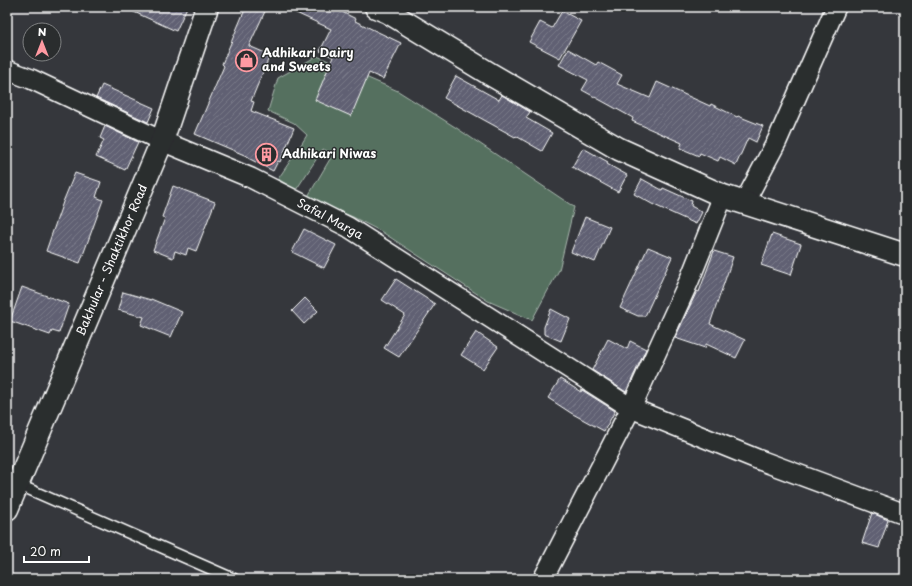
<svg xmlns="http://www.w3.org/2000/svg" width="912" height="586" font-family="'Playpen Sans',sans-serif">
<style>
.grass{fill:#54705f;stroke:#aab8af}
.building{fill:url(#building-hatch);stroke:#fff}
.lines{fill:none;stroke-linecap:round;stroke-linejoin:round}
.lane-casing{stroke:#fff;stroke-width:13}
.street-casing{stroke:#fff;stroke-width:22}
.secondary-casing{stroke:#fff;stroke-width:25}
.lane{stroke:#2a2d2e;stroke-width:10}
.street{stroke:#2a2d2e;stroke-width:19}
.secondary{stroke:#2a2d2e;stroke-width:22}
.labels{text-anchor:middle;stroke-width:3;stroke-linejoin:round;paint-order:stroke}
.poi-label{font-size:12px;font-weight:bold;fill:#fff;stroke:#2a2d2e;text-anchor:start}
.street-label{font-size:12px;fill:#fff;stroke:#2a2d2e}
</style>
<defs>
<pattern id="building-hatch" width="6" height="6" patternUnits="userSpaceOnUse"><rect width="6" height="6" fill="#606173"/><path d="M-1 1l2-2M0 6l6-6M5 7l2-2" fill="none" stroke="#787988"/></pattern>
</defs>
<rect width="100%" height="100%" fill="#35373c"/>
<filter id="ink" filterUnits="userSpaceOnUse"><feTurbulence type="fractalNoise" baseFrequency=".025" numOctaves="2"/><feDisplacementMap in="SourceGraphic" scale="8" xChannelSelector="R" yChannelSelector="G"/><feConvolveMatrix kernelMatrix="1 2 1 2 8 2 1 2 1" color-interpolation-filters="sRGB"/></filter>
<g filter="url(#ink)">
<!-- grass -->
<path class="grass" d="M 317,56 L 398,91 L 455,127 L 574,207 L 559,270 L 532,320 L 488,301 L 382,232 L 353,217 L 307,198 L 333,154 L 323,149 L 296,190 L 278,179 L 299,148 L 307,135 L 294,123 L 268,111 L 278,78 Z"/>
<!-- building -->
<path class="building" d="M 123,7 L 187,7 L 176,31 Z
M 246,7 L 267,7 L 249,46 L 270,55 L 251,101 L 254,102 L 251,111 L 294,128 L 280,162 L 278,161 L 273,171 L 248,158 L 249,157 L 195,134 L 224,66 L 222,64 Z
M 283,7 L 332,7 L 356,19 L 355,21 L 401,43 L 383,79 L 369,73 L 351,116 L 315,100 L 333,57 L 320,51 L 331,29 Z
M 562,11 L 581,21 L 560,58 L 529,42 L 540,22 L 552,28 Z
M 568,49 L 596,65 L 598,62 L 622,75 L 617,84 L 650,98 L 657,82 L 710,106 L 711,104 L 737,117 L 738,116 L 763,126 L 756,142 L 748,138 L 736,165 L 720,157 L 718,161 L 700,153 L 699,156 L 680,148 L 682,143 L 632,121 L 633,118 L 582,90 L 588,80 L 559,65 Z
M 456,76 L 499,100 L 502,95 L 530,112 L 526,118 L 552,133 L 542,151 L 516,136 L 515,137 L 444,98 Z
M 102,85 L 154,108 L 148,122 L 96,98 Z
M 105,126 L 138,142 L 125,170 L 96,157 L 104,140 L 100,138 Z
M 583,148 L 608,162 L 607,164 L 627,175 L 618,192 L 572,167 Z
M 75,173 L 101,182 L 96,197 L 103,200 L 80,263 L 46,251 L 63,202 Z
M 642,179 L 662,190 L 663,188 L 692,201 L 691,206 L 702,212 L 696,224 L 652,204 L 634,194 Z
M 173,186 L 215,202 L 196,251 L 188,248 L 186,255 L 175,251 L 173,258 L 153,250 L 165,218 L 162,217 Z
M 585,217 L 610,227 L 595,262 L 571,252 Z
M 304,229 L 336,245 L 324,268 L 292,252 Z
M 772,234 L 801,244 L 791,275 L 761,265 Z
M 648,247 L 672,257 L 645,316 L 638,316 L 620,308 Z
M 714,251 L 733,257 L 710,324 L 745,340 L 736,358 L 706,344 L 705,348 L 675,338 L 697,291 L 699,292 Z
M 396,279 L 435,304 L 399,357 L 384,348 L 405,315 L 382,300 Z
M 22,287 L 69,304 L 59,333 L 52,331 L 50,335 L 10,321 Z
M 123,292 L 151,300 L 151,299 L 182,312 L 171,337 L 141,325 L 144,317 L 118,310 Z
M 305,298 L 318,311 L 304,324 L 292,311 Z
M 551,309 L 570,319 L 561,341 L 544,334 L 544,327 Z
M 476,332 L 498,347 L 483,369 L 461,355 Z
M 608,339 L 627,349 L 630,341 L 646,349 L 626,392 L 592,370 Z
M 560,379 L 581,392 L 582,390 L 615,411 L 604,431 L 571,413 L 548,398 Z
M 872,513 L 888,520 L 879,548 L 862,543 Z"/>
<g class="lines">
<defs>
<path id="lane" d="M 17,484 L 234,579"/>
<path id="street" d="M 7,70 L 31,79 L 162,141 L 251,178 L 348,227 L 631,408 L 757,459 L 905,514
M 744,203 L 777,141 L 836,7
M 543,579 L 631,408 L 689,281 L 723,196"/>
<path id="secondary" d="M 376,7 L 388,12 L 490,74 L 619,149 L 723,196 L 905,255
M 7,509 L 162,141 L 207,7"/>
</defs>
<!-- lane casing -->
<use href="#lane" class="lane-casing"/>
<!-- street casing -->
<use href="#street" class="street-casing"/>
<!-- secondary casing -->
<use href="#secondary" class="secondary-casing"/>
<!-- lane -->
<use href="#lane" class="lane"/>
<!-- street -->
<use href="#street" class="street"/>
<!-- secondary -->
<use href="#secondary" class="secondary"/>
</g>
</g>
<!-- icons -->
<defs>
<symbol id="shop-ring" viewBox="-11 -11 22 22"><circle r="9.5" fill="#2a2d2e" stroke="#ff9aa2" stroke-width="1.5"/><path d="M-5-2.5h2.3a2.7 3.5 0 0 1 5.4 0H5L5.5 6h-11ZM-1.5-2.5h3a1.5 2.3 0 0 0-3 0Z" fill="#ff9aa2"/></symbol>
<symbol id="building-ring" viewBox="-11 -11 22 22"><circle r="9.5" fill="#2a2d2e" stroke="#ff9aa2" stroke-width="1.5"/><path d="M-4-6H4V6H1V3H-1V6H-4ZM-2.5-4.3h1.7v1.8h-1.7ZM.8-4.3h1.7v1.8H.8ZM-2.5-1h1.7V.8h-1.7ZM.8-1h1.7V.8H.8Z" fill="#ff9aa2"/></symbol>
</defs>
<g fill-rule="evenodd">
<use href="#shop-ring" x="234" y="48" width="25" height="25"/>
<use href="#building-ring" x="254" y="142" width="25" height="25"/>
</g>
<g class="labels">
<!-- poi labels -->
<g class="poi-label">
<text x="262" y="57">Adhikari Dairy<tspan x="262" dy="14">and Sweets</tspan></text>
<text x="282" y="158">Adhikari Niwas</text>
</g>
<!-- street labels -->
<g class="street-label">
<text transform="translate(330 219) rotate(28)" y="4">Safal Marga</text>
<text transform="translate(112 260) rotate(-67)" y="4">Bakhular - Shaktikhor Road</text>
</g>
</g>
<!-- margin -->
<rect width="912" height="586" fill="none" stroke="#2a2d2e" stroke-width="24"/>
<rect x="12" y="12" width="888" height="562" fill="none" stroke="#fff" stroke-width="1.5" filter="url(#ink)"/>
<!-- north arrow -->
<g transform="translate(42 42)"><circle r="19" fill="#2a2d2e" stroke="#7f8182"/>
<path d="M0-3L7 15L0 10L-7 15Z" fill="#ff9aa2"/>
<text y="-6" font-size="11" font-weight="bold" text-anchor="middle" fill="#ffffff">N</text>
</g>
<!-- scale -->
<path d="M24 556v6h65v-6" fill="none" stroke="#ffffff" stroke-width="2"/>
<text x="30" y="556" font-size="12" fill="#ffffff" stroke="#2a2d2e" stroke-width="3" paint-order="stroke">20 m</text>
</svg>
